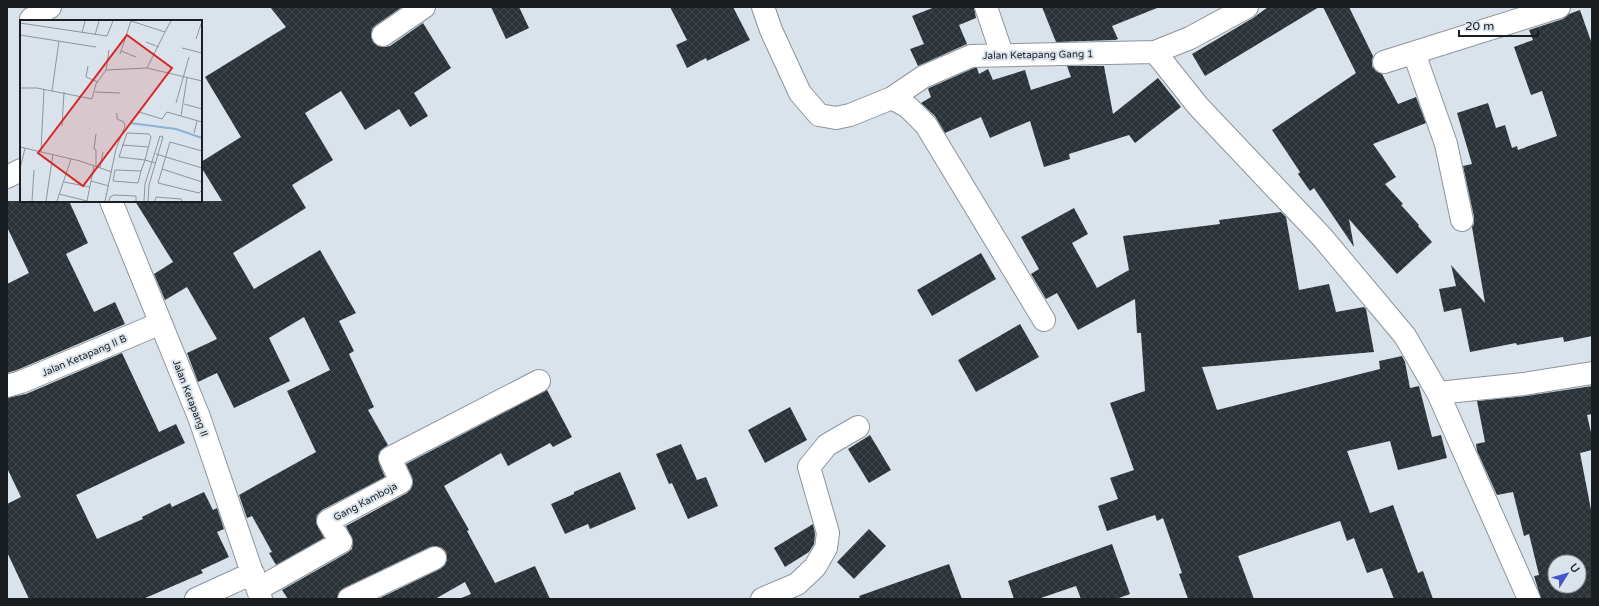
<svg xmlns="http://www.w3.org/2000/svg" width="1599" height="606" font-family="'Varela Round',sans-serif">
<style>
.building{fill:url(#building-cross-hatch);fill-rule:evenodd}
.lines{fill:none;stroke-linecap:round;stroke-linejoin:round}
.minor-casing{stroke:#8c949b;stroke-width:24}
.minor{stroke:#fff;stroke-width:22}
.labels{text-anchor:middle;stroke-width:4;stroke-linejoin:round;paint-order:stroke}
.street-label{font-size:10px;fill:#1b1e21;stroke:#dae3eb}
.inset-river{fill:none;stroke:#88b4d6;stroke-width:2}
.inset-road{fill:none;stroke:#8e949a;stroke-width:1}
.view{fill:#d62828;fill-opacity:0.15;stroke:#d62828;stroke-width:2}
.inset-edge{fill:none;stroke:#1b1e21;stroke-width:2}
</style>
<defs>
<pattern id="building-cross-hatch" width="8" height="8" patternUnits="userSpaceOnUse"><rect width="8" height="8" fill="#2c3338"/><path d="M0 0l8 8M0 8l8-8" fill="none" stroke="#41484c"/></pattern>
</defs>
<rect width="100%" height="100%" fill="#dae3eb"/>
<!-- building -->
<path class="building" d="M 270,7 L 402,7 L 376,25 L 372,29 L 371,36 L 373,42 L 378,46 L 384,47 L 390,46 L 423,23 L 451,68 L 414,93 L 428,116 L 410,127 L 399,109 L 365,130 L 341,91 L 305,113 L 333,160 L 292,185 L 306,208 L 233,253 L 254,289 L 320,250 L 356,313 L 339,321 L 354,351 L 349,354 L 374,407 L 368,410 L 388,445 L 380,451 L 378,457 L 379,463 L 385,477 L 322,510 L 317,515 L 316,522 L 324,538 L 276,565 L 269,553 L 272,552 L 252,516 L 247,518 L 239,495 L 316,452 L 287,391 L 330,370 L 304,317 L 269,338 L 290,381 L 234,408 L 217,373 L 198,382 L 187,353 L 217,339 L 187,287 L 165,300 L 154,274 L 173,262 L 135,201 L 222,201 L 201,167 L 201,162 L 241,137 L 205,77 L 286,27 Z
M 491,7 L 519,7 L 529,28 L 506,39 Z
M 670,7 L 733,7 L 750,40 L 707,61 L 706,58 L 687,68 L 676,45 L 687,40 Z
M 935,7 L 974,7 L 976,18 L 959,25 L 967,44 L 918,66 L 910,49 L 924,44 L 912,16 Z
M 1042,7 L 1156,7 L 1157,8 L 1112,26 L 1118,39 L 1115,40 L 1056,42 Z
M 1268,7 L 1319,7 L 1205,76 L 1192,54 L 1253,18 Z
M 1323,7 L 1349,7 L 1373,56 L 1372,60 L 1372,66 L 1376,71 L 1382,74 L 1398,104 L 1416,97 L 1426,123 L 1373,144 L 1396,177 L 1385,184 L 1403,204 L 1401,205 L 1419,225 L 1418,226 L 1432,242 L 1397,274 L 1349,219 L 1354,247 L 1314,188 L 1310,191 L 1298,174 L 1300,172 L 1272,130 L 1356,73 Z
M 1580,10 L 1592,44 L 1592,336 L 1564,342 L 1563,337 L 1517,345 L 1516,343 L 1470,352 L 1461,308 L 1444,312 L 1439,289 L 1456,286 L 1451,265 L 1485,303 L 1472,227 L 1474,224 L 1474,217 L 1463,166 L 1472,164 L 1457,113 L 1488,103 L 1496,128 L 1505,125 L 1512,148 L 1517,146 L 1518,150 L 1557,136 L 1542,91 L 1531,95 L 1514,47 L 1533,40 L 1529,30 L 1563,19 L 1569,14 Z
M 1067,66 L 1104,66 L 1113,114 L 1158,78 L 1181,107 L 1135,143 L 1129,135 L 1069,154 L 1070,159 L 1044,167 L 1030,121 L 990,138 L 981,117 L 945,133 L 935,116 L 921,103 L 931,97 L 928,89 L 929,88 L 974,68 L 977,68 L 979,74 L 988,69 L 993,80 L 1025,70 L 1031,90 L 1071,77 Z
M 7,201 L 69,201 L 88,243 L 66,254 L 94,312 L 115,302 L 125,324 L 17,370 L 7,373 L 7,284 L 29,273 L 7,227 Z
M 1074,208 L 1088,234 L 1072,243 L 1097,288 L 1129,270 L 1123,236 L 1220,224 L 1219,220 L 1281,212 L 1286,217 L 1299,290 L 1329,284 L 1336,312 L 1364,307 L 1366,309 L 1374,352 L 1202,367 L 1217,410 L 1380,369 L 1379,361 L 1402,356 L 1405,362 L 1410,388 L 1419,386 L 1432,437 L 1441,435 L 1447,458 L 1398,470 L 1390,441 L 1347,451 L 1370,513 L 1393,505 L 1418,573 L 1423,571 L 1433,599 L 1394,599 L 1382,568 L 1367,573 L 1354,538 L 1347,541 L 1340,521 L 1238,556 L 1254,599 L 1188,599 L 1179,574 L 1182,573 L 1163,518 L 1157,521 L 1155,515 L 1107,531 L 1098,506 L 1118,499 L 1110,478 L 1134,470 L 1110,403 L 1145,391 L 1141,333 L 1137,333 L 1135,299 L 1078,330 L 1057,293 L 1046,299 L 1031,274 L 1039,269 L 1021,237 Z
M 981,253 L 996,279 L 932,316 L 917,290 Z
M 1020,324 L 1039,357 L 976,392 L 958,360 Z
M 122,353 L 159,432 L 176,424 L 185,443 L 76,495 L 97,539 L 143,519 L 142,517 L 170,503 L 172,507 L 204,492 L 213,510 L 217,508 L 224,529 L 217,532 L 229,557 L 201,570 L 203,573 L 143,599 L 29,599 L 7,552 L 7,504 L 21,497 L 7,468 L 7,398 L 26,394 Z
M 1592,386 L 1592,414 L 1587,415 L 1592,437 L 1592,450 L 1580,453 L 1592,515 L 1592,599 L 1541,599 L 1534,576 L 1539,575 L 1529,534 L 1524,536 L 1513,492 L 1497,495 L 1477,451 L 1476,444 L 1485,442 L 1477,401 L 1526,396 ZM 1555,562 L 1579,562 L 1579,586 L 1555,586 Z
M 547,390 L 572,437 L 553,447 L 550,443 L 508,466 L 501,453 L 444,486 L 469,530 L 467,531 L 495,583 L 535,566 L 550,599 L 459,599 L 471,594 L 465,582 L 435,599 L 378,599 L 440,569 L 445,565 L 447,559 L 446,552 L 442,548 L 436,546 L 430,547 L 344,588 L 339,592 L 337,599 L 288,599 L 282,590 L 347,553 L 352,549 L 353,541 L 346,526 L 407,493 L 411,489 L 413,483 L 412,477 L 406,464 Z
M 790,407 L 807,440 L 765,463 L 748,430 Z
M 870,435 L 891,470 L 869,483 L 848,449 Z
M 681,444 L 697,480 L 706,477 L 718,506 L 688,519 L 672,483 L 669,484 L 656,454 Z
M 620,472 L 636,509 L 590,529 L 588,524 L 565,534 L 551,504 L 574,494 L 574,492 Z
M 813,524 L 815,534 L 814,544 L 809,552 L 785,567 L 774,548 Z
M 869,529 L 886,546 L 854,579 L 837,562 Z
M 1112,544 L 1130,594 L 1116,599 L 1081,599 L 1076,586 L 1038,599 L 1014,599 L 1008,581 Z
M 949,564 L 962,599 L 860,599 L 859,596 Z"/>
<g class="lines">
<defs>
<path id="minor" d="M 763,7 L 771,30 L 800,93 L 819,115 L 836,118 L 850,115 L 892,98 L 923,77 L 971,56 L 1155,52 L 1190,38 L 1247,7
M 986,7 L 1002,54
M 31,19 L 50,7
M 383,35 L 424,7
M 1155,52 L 1198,106 L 1322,237 L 1405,336 L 1438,393 L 1529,599
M 1414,53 L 1446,144 L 1462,220
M 1384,62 L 1559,7
M 892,98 L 908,107 L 926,125 L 1044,320
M 7,177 L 21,170
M 111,201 L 199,417 L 261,599
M 7,386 L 21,382 L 161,323
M 1438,393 L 1524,384 L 1592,373
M 258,589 L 341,542 L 328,521 L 401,482 L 390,458 L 539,381
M 196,599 L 253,573
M 349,599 L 435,558
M 762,599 L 797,584 L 815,567 L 826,548 L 828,533 L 809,467 L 827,445 L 858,427"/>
</defs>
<!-- minor casing -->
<use href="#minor" class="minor-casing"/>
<!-- minor -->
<use href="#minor" class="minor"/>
</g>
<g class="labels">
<!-- street labels -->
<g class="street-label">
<text transform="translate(1038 54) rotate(-1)" y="4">Jalan Ketapang Gang 1</text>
<text transform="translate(84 355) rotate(-23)" y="4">Jalan Ketapang II B</text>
<text transform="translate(191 398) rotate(69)" y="4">Jalan Ketapang II</text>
<text transform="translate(365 501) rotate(-28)" y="4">Gang Kamboja</text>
</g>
</g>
<!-- overview -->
<g transform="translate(20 20)">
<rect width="182" height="182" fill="#dae3eb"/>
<path class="inset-river" d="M 110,103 L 156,109 L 182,118"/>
<path class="inset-road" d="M 111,1 L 145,12 L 151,1M 0,3 L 87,16 L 93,1M 62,13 L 65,1M 0,15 L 76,27M 75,15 L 79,1M 176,19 L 182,1M 126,22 L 139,27M 162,28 L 182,33M 101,31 L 116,37M 100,34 L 111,1M 68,46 L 66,57 L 78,62M 127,48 L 145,12M 86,50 L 127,48 L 182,61M 0,68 L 17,68 L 72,79 L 76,64 L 86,50 L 89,30M 32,71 L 39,21M 75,72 L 100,73M 156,83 L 169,37M 164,84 L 182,89M 119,92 L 142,99 L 147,92 L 182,102M 161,96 L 167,58M 42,106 L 44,72M 174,113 L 177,101M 102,125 L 128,127M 0,127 L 60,141 L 92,152M 21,131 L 24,69M 182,131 L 150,122 L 138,163 L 179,173 L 182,170M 136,134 L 182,148M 1,145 L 5,128M 76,146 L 76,130 L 74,129 L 76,114M 80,148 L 83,132M 142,149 L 182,162M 121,151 L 95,150 L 93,161 L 118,163 L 121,151 L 125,140 L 131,117 L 129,114 L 107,113 L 99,137 L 125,140 L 135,143M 71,161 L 89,166M 44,162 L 70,167M 39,174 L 67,181M 12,181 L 14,150M 26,181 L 33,134M 37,181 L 51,139M 67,181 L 74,146M 85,181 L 96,129 L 105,106 L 104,102 L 97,99 L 97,93M 89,181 L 90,177 L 94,175 L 116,176 L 116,181M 124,181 L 125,164 L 140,116M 128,181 L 129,165 L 143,117 L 140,116M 135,181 L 136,177 L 161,179 L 162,181"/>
<path class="view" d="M 107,15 L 152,48 L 63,166 L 18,133 Z"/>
<rect width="182" height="182" class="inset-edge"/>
</g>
<!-- border -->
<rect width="1599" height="606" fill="none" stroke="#1b1e21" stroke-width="16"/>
<!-- north arrow -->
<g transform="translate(1567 574) rotate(53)"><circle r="19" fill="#dae3eb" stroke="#8e949a"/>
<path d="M0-3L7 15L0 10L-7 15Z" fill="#4256ca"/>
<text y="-6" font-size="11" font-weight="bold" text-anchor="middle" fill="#1b1e21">U</text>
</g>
<!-- scale -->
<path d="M1459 30v6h79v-6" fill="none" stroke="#1b1e21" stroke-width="2"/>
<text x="1465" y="30" font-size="12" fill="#1b1e21" stroke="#dae3eb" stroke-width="3" paint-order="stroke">20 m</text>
</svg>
